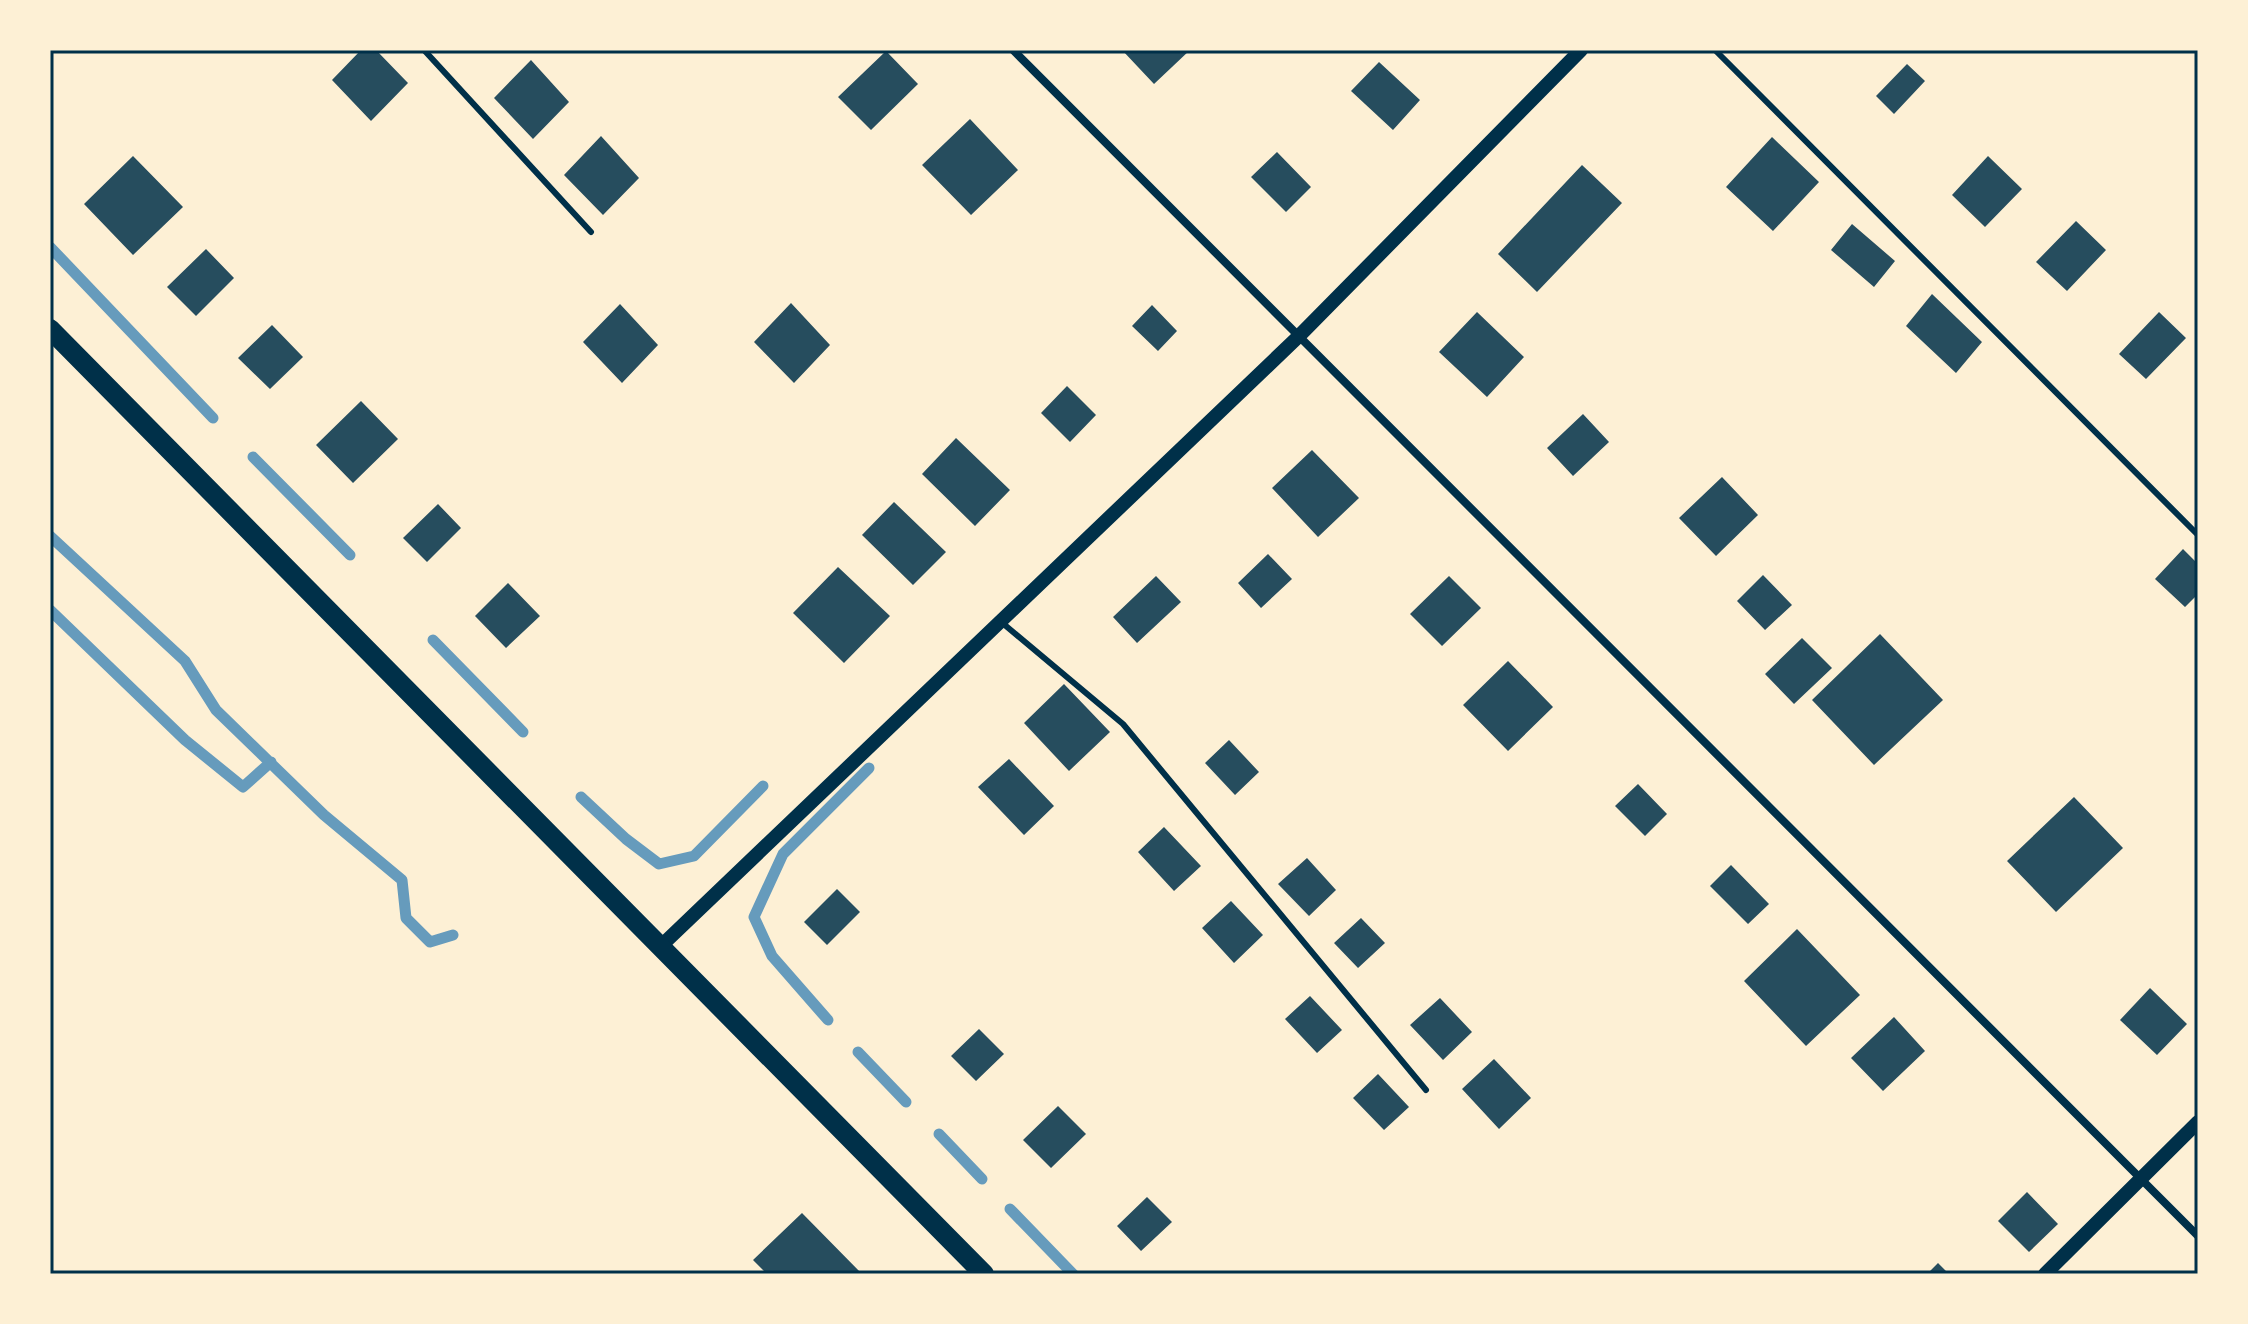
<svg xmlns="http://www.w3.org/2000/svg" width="2248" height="1324" font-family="'Libre Baskerville',serif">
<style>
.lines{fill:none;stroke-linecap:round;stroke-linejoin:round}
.stream{stroke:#669bbc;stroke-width:11}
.building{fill:#264d5e}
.service{stroke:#003049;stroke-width:6}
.minor{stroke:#003049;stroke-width:8}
.tertiary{stroke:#003049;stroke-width:14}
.primary{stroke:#003049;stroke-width:20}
.neatline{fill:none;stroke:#003049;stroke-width:3}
</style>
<rect width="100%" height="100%" fill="#fdf0d5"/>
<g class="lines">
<!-- stream -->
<path class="stream" d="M 50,247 L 213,418
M 253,457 L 350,555
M 50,536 L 185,661 L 216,710 L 324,815 L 402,880 L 406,918 L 430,942 L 453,935
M 50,610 L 185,740 L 243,787 L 271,762
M 433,640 L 523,732
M 581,797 L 626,839 L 659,864 L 694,856 L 763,786
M 828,1020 L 772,956 L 754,917 L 783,854 L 869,768
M 858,1052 L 906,1102
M 939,1134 L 982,1179
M 1010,1209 L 1073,1274"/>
</g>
<!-- building -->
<path class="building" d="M 361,50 L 376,50 L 408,83 L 371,121 L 332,80 Z
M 1122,50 L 1190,50 L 1154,84 Z
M 886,51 L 918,84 L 871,130 L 838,97 Z
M 531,60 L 569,102 L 533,139 L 494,98 Z
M 1379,62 L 1420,100 L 1393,130 L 1351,91 Z
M 1907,64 L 1925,81 L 1894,114 L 1876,96 Z
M 970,119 L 1018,170 L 971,215 L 922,165 Z
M 601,136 L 639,178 L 603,215 L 564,175 Z
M 1772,137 L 1819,182 L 1773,231 L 1726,187 Z
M 1277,152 L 1311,187 L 1286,212 L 1251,177 Z
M 133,156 L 183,207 L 133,255 L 84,204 Z
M 1988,156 L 2022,189 L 1985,227 L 1952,195 Z
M 1582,165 L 1622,203 L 1537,292 L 1498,254 Z
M 2076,221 L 2106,250 L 2067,291 L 2036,262 Z
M 1852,224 L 1895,261 L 1874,287 L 1831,250 Z
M 206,249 L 234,278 L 196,316 L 167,287 Z
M 1932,294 L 1982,342 L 1956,373 L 1906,326 Z
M 791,303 L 830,345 L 794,383 L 754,342 Z
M 620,304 L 658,345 L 622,383 L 583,342 Z
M 1152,305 L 1177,331 L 1158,351 L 1132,326 Z
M 1477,312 L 1524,357 L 1487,397 L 1439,352 Z
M 2159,312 L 2186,338 L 2146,379 L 2119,354 Z
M 272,325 L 303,357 L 270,389 L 238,358 Z
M 1067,386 L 1096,415 L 1070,442 L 1041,413 Z
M 361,401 L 398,439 L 353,483 L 316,445 Z
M 1583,414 L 1609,442 L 1573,476 L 1547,448 Z
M 956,438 L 1010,490 L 975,526 L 922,474 Z
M 1312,450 L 1359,498 L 1318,537 L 1272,488 Z
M 1722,477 L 1758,515 L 1716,556 L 1679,518 Z
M 894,502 L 946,552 L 913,585 L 862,535 Z
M 438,504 L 461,528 L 427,562 L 403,538 Z
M 2183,549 L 2198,564 L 2198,594 L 2185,607 L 2155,579 Z
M 1268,554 L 1292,579 L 1261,608 L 1238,583 Z
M 838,567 L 890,616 L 844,663 L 793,613 Z
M 1763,575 L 1792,605 L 1765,630 L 1737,601 Z
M 1156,576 L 1181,602 L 1137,643 L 1113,617 Z
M 1449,576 L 1481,608 L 1442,646 L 1410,614 Z
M 508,583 L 540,616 L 506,648 L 475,616 Z
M 1880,634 L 1943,700 L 1874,765 L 1812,700 Z
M 1802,638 L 1832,668 L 1794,704 L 1765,674 Z
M 1508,661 L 1553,707 L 1508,751 L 1463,705 Z
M 1064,684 L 1110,732 L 1069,771 L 1024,723 Z
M 1229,740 L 1259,772 L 1235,795 L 1205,763 Z
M 1009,759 L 1054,806 L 1024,835 L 978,787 Z
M 1638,784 L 1667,814 L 1645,836 L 1615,806 Z
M 2074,797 L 2123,848 L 2056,912 L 2007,861 Z
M 1164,827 L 1201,866 L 1174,891 L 1138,852 Z
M 1307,858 L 1336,890 L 1309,916 L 1278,884 Z
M 1731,865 L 1769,904 L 1748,924 L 1710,886 Z
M 837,889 L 860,912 L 827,945 L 804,922 Z
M 1231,901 L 1263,935 L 1234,963 L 1202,928 Z
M 1361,918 L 1385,943 L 1358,968 L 1334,943 Z
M 1797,929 L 1860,995 L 1806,1046 L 1744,981 Z
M 2150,988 L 2187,1024 L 2157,1055 L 2120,1020 Z
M 1310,996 L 1342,1030 L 1317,1053 L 1285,1019 Z
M 1440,998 L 1472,1032 L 1443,1060 L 1410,1025 Z
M 1894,1017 L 1925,1051 L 1883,1091 L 1851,1058 Z
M 979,1029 L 1004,1054 L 976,1081 L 951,1056 Z
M 1494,1059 L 1531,1098 L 1499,1129 L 1462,1089 Z
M 1378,1074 L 1409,1107 L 1384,1130 L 1353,1098 Z
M 1058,1106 L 1086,1134 L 1051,1168 L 1023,1140 Z
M 2027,1192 L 2058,1224 L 2029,1252 L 1998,1221 Z
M 1147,1197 L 1172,1222 L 1141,1251 L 1117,1226 Z
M 802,1213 L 862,1274 L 767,1274 L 753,1260 Z
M 1938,1263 L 1949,1274 L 1927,1274 Z"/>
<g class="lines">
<!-- service -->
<path class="service" d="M 424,50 L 591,232
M 1715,50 L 2198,535
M 1000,621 L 1123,724 L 1426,1090"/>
<!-- minor -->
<path class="minor" d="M 1013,50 L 2198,1236"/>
<!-- tertiary -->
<path class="tertiary" d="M 661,946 L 1299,336 L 1581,50
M 2045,1274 L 2198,1122"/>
<!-- primary -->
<path class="primary" d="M 50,329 L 984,1274"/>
</g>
<!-- border -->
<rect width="2248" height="1324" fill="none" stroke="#fdf0d5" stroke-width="104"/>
<rect x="52" y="52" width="2144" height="1220" class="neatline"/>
</svg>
